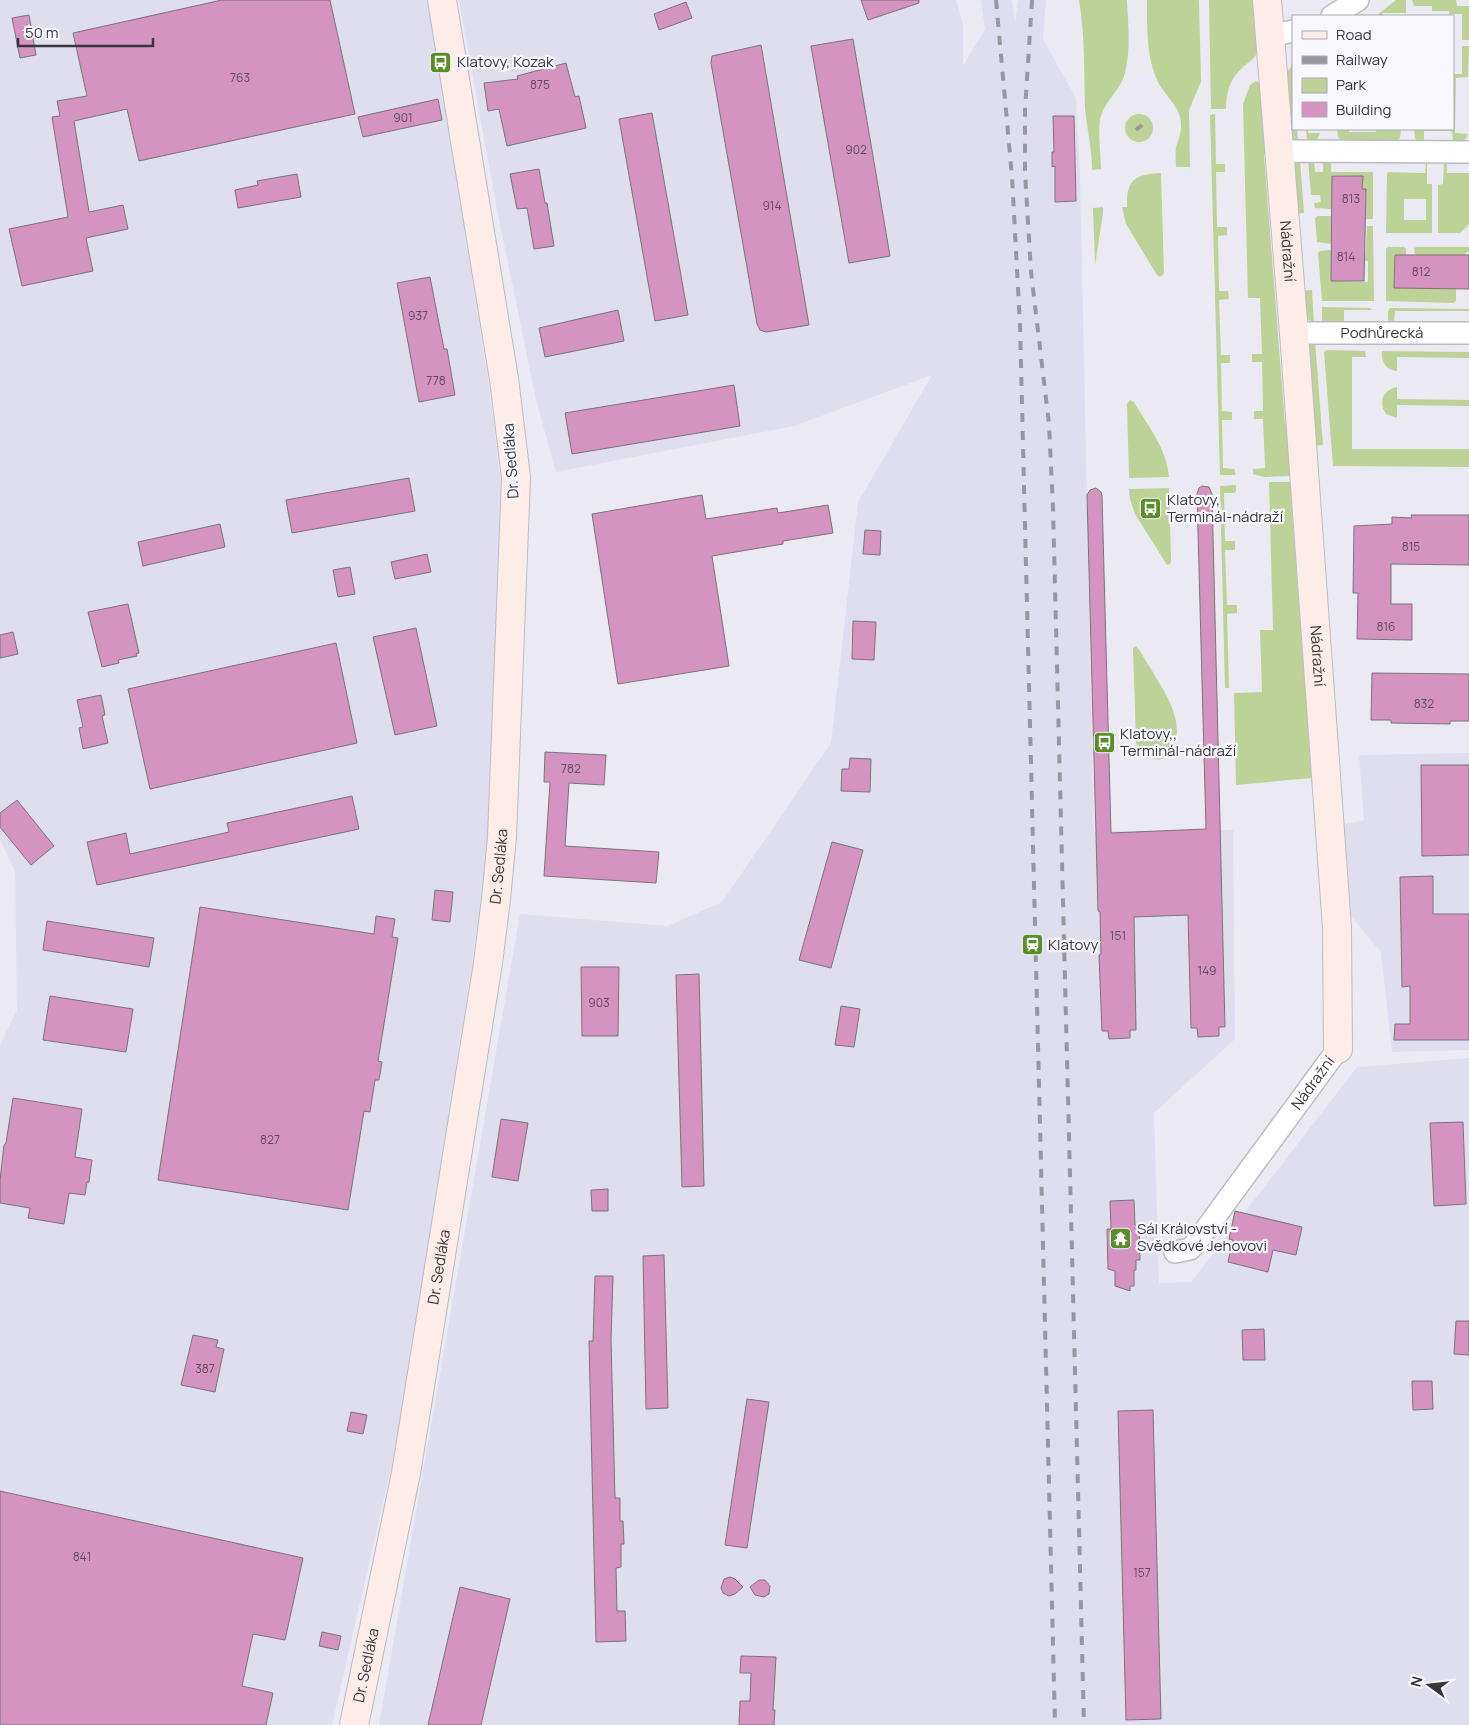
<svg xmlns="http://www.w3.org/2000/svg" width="1469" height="1725" font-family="Manrope,sans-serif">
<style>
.built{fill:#dfdeee}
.green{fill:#bdd296;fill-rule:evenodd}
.building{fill:#d493c1;stroke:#7b7378}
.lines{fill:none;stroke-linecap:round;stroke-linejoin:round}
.street-casing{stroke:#bcbbc5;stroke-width:24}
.secondary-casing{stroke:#bcbbc5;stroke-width:30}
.street{stroke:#fff;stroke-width:21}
.secondary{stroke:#feece8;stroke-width:28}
.rail{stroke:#97979d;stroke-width:4;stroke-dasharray:9 9;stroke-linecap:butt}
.labels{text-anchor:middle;stroke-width:4.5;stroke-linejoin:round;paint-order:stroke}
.number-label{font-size:12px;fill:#5e4e5c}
.poi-label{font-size:15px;fill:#37373a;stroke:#f8f7ff;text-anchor:start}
.street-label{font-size:15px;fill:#37373a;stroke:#f8f7ff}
</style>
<rect width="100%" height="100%" fill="#ebeaf3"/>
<!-- built -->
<path class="built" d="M 0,0 L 429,0 L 489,386 L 501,482 L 489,837 L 475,945 L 399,1433 L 332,1725 L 0,1725 L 0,1045 L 17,1010 L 15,871 L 0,840 Z
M 459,0 L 956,0 L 963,24 L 963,66 L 985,29 L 981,0 L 1012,0 L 1015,23 L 1018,0 L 1046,0 L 1043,39 L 1076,98 L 1080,174 L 1094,831 L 1233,830 L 1235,1039 L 1154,1113 L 1159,1283 L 1191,1282 L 1357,1067 L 1469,1058 L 1469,1725 L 379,1725 L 520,914 L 668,926 L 722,902 L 831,743 L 858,502 L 932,375 L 794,426 L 556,472 L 536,400 L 496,205 Z
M 1469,753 L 1469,1050 L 1392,1052 L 1381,952 L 1350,915 L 1341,825 L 1364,820 L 1359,755 Z"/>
<!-- green -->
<path class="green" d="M 1079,0 L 1127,0 C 1128,24 1131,49 1125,73 C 1121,90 1106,99 1101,116 C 1097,128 1101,155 1101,169 L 1092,170 C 1092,149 1087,129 1085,108 C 1084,72 1085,36 1079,0 Z
M 1147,0 L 1199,0 L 1201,82 L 1189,110 L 1190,167 L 1176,167 C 1176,161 1175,154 1176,148 C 1179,137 1183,129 1180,117 C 1177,105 1166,96 1159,84 C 1146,59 1147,28 1147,0 Z
M 1209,0 L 1255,0 C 1256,13 1261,36 1259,48 C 1257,58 1248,62 1241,69 C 1230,79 1226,93 1226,109 L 1211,109 Z
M 1396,0 L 1406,0 L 1406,13 L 1383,13 L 1382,16 L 1376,16 Z
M 1412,0 L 1456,0 L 1457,6 L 1469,6 L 1469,40 L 1462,40 L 1462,14 L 1449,14 L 1449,11 L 1432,11 L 1432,6 L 1414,6 Z
M 1462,46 L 1469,46 L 1468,77 L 1456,78 L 1455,133 L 1468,134 L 1467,137 L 1462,142 L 1453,143 L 1452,131 L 1424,131 L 1424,143 L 1420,143 L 1415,138 L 1414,129 L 1453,129 L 1453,74 L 1462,74 Z
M 1293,63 L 1293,129 L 1297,129 L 1298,142 L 1292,139 L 1286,75 Z
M 1256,81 L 1262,84 L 1269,152 L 1264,155 L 1285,424 L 1291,426 L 1293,450 L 1288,451 L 1290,476 L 1264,477 L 1253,474 L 1253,469 L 1265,468 L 1263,419 L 1254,419 L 1254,411 L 1263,411 L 1262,362 L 1252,362 L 1252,354 L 1262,354 L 1260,298 L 1248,298 L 1243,104 L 1250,85 Z
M1125 128a14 14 0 1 1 28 0a14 14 0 1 1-28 0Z
M 1215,114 L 1216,164 L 1225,164 L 1225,172 L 1216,172 L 1217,227 L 1227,227 L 1227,235 L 1218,236 L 1219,291 L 1228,291 L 1229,299 L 1219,300 L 1221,355 L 1230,355 L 1230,363 L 1221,363 L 1222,411 L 1232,412 L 1232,420 L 1222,420 L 1223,468 L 1234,469 L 1236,475 L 1220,475 L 1210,115 Z
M 1306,129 L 1308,129 L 1308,133 L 1320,133 C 1318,141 1314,142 1307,142 Z
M 1337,129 L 1349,129 L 1349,132 L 1376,132 L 1376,129 L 1401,129 L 1400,138 L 1395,142 L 1343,142 L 1338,137 Z
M 1308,160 L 1314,160 L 1315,172 L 1323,172 L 1323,160 L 1331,160 L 1331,172 L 1373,172 L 1373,219 L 1366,219 L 1366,189 L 1363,189 L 1362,176 L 1332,175 L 1332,200 L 1335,208 L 1331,209 L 1315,208 L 1314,203 L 1321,202 L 1320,195 L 1311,195 Z
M 1426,160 L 1427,160 L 1427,184 L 1432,184 L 1432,233 L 1386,233 L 1387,174 L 1388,172 L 1425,173 ZM 1404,199 L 1426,199 L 1426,220 L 1404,220 Z
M 1444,160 L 1447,161 L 1447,173 L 1469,173 L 1469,224 L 1460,233 L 1438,233 L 1438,185 L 1443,184 Z
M 1300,161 L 1304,213 L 1293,214 L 1294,165 Z
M 1161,173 L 1164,274 L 1160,277 L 1157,275 L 1126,224 L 1122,207 L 1127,207 C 1126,179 1136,174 1161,173 Z
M 1103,207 L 1103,213 L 1095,265 L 1093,208 Z
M 1318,216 L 1331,216 L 1331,244 L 1317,242 L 1315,218 Z
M 1367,226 L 1373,226 L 1374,301 L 1322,301 L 1318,253 L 1320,251 L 1330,250 L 1334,252 L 1331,260 L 1331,281 L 1368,282 L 1368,261 L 1365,261 Z
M 1388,247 L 1404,247 L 1406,249 L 1406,255 L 1395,255 L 1394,288 L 1456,285 L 1456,301 L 1454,303 L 1386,301 L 1386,249 Z
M 1417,247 L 1469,247 L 1469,252 L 1466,252 L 1466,255 L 1415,255 L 1414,248 Z
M 1312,290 L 1314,323 L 1305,318 L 1299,291 Z
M 1322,307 L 1370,308 L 1372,310 L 1344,310 L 1344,324 L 1322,323 Z
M 1390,308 L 1469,309 L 1469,311 L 1395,311 L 1394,324 L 1388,324 L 1388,311 Z
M 1315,340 L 1323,445 L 1314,446 L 1307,344 Z
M 1327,350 L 1365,351 L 1366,357 L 1352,357 L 1352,449 L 1469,449 L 1469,467 L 1333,466 L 1324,352 Z
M 1382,351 L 1469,352 L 1469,358 L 1397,357 L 1397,371 C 1386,370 1381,362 1382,351 Z
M 1397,387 L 1397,399 L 1469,400 L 1469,406 L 1397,405 L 1397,418 L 1386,414 L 1383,409 C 1380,397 1385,390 1397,387 Z
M 1130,400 L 1134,402 C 1148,426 1167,449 1169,477 L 1129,478 L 1127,404 Z
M 1269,482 L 1295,482 L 1291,498 L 1312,778 L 1236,785 L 1234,693 L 1262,692 L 1260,630 L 1273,630 Z
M 1236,485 L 1236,491 L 1234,493 L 1224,493 L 1225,541 L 1235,541 L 1235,550 L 1225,550 L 1227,605 L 1237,605 L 1237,613 L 1227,614 L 1229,688 L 1225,688 L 1220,486 Z
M 1169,488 L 1171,561 L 1170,564 L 1167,565 L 1135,514 L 1130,499 L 1129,489 Z
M 1136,646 C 1142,653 1146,662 1151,669 C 1164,692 1183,716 1175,745 C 1169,767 1142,762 1136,742 L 1133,648 Z"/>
<!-- building -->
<path class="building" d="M 222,0 L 330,0 L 355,114 L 139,161 L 127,109 L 74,121 L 89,212 L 123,205 L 128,229 L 86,238 L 93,271 L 22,286 L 9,229 L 68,217 L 52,117 L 60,116 L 57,101 L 87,96 L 73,33 Z
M 861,0 L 919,0 L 919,3 L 868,20 Z
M 686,2 L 692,18 L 659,30 L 654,14 Z
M 29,15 L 36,55 L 20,58 L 12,18 Z
M 853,39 L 890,256 L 849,263 L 811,46 Z
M 761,45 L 809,325 L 766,332 L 760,330 L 757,324 L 711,63 L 712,56 Z
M 566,63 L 575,97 L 579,96 L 586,128 L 507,146 L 499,109 L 488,111 L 484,83 L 518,79 L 517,76 Z
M 438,99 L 442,120 L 363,137 L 358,117 Z
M 652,113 L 688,315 L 655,321 L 619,119 Z
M 1053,116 L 1074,116 L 1076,201 L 1055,202 L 1055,166 L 1052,167 L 1052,152 L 1054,152 Z
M 539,169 L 545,203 L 547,203 L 554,246 L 534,249 L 527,208 L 517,209 L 510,174 Z
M 297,174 L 301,197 L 238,208 L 235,190 L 258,185 L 257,181 Z
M 1332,176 L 1363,176 L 1362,189 L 1366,189 L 1364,281 L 1331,281 Z
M 1395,255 L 1469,255 L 1469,289 L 1394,288 Z
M 430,277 L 444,349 L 447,349 L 455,395 L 419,402 L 397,283 Z
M 618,310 L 624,341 L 545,357 L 539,328 Z
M 734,385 L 740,426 L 572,454 L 565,413 Z
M 409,478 L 415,511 L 292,533 L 286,500 Z
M 1202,486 L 1209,487 L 1212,494 L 1225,1027 L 1219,1027 L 1219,1036 L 1198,1037 L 1197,1028 L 1191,1028 L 1188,915 L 1134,917 L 1136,1030 L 1130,1030 L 1130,1038 L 1109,1039 L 1108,1031 L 1102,1031 L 1099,955 L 1101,954 L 1100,912 L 1098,911 L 1096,834 L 1087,495 L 1090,490 L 1096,488 L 1101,492 L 1102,496 L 1111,833 L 1206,829 L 1197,494 L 1199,488 Z
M 702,495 L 706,519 L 777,508 L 778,513 L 828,505 L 833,533 L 783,541 L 783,544 L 712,556 L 729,666 L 618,684 L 592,514 Z
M 1411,515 L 1469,515 L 1469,565 L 1391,564 L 1391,604 L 1412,604 L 1412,640 L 1357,639 L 1358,593 L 1353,593 L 1354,526 L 1392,524 L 1392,517 L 1412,518 Z
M 220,524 L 225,547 L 143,566 L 138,542 Z
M 865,530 L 881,531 L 880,555 L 863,554 Z
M 427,554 L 431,572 L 395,579 L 391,562 Z
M 350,567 L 355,594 L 338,597 L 333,570 Z
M 128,604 L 139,653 L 136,654 L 137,656 L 118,660 L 119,663 L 102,667 L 88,612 Z
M 853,621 L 876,622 L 874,660 L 852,659 Z
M 416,628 L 437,726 L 395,735 L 373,637 Z
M 13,632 L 18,654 L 0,658 L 0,635 Z
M 336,643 L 357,743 L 150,789 L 128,689 Z
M 1372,673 L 1469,674 L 1469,721 L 1450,721 L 1450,724 L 1391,723 L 1391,720 L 1371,720 Z
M 101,695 L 105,715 L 102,716 L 108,743 L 83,749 L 79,728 L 83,727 L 77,700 Z
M 545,752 L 606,755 L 604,785 L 569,783 L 565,846 L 659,852 L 656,883 L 544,876 L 550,782 L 544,782 Z
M 850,758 L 871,759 L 870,792 L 841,791 L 842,769 L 849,769 Z
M 1421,765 L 1469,765 L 1469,855 L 1422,856 Z
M 352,796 L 359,829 L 97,885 L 87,842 L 126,833 L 130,854 L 229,832 L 227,823 Z
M 17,800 L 54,846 L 31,865 L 0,827 L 0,813 Z
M 832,842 L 863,850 L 831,968 L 799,960 Z
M 1433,876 L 1433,914 L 1469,914 L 1469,1040 L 1394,1040 L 1395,1024 L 1410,1024 L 1410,986 L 1402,987 L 1400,877 Z
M 435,890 L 453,892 L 450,922 L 432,920 Z
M 200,907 L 374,934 L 376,916 L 395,919 L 392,937 L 398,938 L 378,1061 L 382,1062 L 379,1080 L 375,1080 L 370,1112 L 364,1111 L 348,1210 L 158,1180 Z
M 47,921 L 154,938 L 149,967 L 43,950 Z
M 581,967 L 619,967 L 618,1036 L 582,1036 Z
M 699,974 L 704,1186 L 682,1187 L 676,975 Z
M 50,996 L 133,1009 L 126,1052 L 43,1040 Z
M 841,1006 L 860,1009 L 854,1047 L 835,1045 Z
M 13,1098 L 82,1109 L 75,1157 L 92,1160 L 89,1182 L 87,1182 L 85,1195 L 69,1193 L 64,1224 L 28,1218 L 30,1208 L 0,1203 L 0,1180 L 4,1145 L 6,1143 Z
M 501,1119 L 528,1123 L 518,1181 L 492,1177 Z
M 1463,1122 L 1466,1204 L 1434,1206 L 1430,1123 Z
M 608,1189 L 608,1211 L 592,1211 L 591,1190 Z
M 1134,1200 L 1135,1225 L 1139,1225 L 1140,1260 L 1136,1260 L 1136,1270 L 1134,1270 L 1134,1286 L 1130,1286 L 1130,1291 L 1115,1286 L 1115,1271 L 1108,1269 L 1107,1229 L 1111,1229 L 1110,1201 Z
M 1235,1211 L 1302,1227 L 1296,1255 L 1273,1250 L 1268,1272 L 1228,1262 L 1233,1240 L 1229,1239 Z
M 664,1255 L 668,1408 L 646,1409 L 643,1256 Z
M 595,1276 L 613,1276 L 611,1340 L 615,1498 L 620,1498 L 620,1521 L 623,1521 L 624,1544 L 621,1544 L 621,1567 L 616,1568 L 617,1611 L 625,1611 L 626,1641 L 596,1642 L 589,1341 L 593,1341 Z
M 1456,1321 L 1469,1321 L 1469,1355 L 1454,1354 Z
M 1264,1329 L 1265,1360 L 1243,1360 L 1242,1330 Z
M 193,1335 L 218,1340 L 216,1347 L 224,1349 L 215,1392 L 181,1385 Z
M 1412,1381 L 1432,1381 L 1433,1409 L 1413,1410 Z
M 747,1399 L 769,1402 L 747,1548 L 725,1545 Z
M 1153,1410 L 1161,1719 L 1126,1720 L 1118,1411 Z
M 351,1412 L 367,1415 L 363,1434 L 347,1431 Z
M 0,1491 L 303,1558 L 285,1640 L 253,1634 L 242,1686 L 273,1693 L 266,1725 L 0,1725 Z
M 730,1577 L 735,1579 L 743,1587 L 735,1594 L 729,1596 L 723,1593 L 721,1588 L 724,1579 Z
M 759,1580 L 765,1580 L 770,1586 L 769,1594 L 764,1597 L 755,1595 L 750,1587 Z
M 460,1587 L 510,1599 L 481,1725 L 428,1725 Z
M 322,1632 L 341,1636 L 338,1650 L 319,1646 Z
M 741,1656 L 776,1657 L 773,1710 L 775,1710 L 774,1725 L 739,1725 L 740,1701 L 750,1701 L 751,1673 L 740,1673 Z"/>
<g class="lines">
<defs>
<g id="street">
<path d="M 1332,16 L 1358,0"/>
<path d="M 1270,36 L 1293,31"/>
<path d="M 1279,153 L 1294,151 L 1469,152"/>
<path id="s1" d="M 1294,333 L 1469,333"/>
<path id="s2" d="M 1175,1252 L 1190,1249 L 1195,1244 L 1338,1049"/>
</g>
<g id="secondary">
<path id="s3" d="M 1267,0 L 1294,333 L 1337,928 L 1338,1049"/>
<path id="s4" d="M 354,1725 L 406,1473 L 488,963 L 496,899 L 502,837 L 516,477 L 504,379 L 442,0"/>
</g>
</defs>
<!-- street casing -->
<use href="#street" class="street-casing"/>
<!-- secondary casing -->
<use href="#secondary" class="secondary-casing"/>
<!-- street -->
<use href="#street" class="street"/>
<!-- secondary -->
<use href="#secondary" class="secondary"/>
<!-- rail -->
<path class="rail" d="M 996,0 L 1012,177 L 1020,325 L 1055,1725
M 1032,0 L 1025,110 L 1025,172 L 1031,272 L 1049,424 L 1053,508 L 1084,1725
M 1136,130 L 1142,125"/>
</g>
<!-- icons -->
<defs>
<symbol id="bus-square" viewBox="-11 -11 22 22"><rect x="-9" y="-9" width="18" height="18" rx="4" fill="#598e28" stroke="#f8f7ff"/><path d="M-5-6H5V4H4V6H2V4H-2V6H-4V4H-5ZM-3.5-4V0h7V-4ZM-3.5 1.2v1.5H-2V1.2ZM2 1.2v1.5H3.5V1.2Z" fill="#fff"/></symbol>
<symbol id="station-square" viewBox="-11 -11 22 22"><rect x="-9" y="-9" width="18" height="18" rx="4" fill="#598e28" stroke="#f8f7ff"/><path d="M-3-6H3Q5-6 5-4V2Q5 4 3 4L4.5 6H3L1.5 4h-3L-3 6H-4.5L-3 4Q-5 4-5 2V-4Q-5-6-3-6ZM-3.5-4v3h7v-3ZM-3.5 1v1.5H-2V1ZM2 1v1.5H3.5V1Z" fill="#fff"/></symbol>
<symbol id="temple-square" viewBox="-11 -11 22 22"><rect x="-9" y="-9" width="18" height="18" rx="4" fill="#598e28" stroke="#f8f7ff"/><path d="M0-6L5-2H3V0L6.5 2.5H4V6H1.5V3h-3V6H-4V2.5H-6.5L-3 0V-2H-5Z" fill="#fff"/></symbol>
</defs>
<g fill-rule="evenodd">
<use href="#bus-square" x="428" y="50" width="25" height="25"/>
<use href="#bus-square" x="1138" y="496" width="25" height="25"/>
<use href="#bus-square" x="1092" y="730" width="25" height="25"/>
<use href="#station-square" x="1020" y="932" width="25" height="25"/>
<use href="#temple-square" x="1108" y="1226" width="25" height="25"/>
</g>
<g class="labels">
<!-- number labels -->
<g class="number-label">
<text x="240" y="82">763</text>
<text x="540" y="89">875</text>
<text x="403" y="122">901</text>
<text x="856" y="154">902</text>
<text x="1351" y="203">813</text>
<text x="772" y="210">914</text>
<text x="1346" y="261">814</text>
<text x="1421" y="276">812</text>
<text x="418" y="320">937</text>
<text x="436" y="385">778</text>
<text x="1411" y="551">815</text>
<text x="1386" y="631">816</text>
<text x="1424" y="708">832</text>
<text x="571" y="773">782</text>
<text x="1118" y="940">151</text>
<text x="1207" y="975">149</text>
<text x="599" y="1007">903</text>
<text x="270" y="1144">827</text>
<text x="205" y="1373">387</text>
<text x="82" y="1561">841</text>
<text x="1142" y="1577">157</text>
</g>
<!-- poi labels -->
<g class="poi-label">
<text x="457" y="67">Klatovy, Kozak</text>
<text x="1167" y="505">Klatovy,<tspan x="1167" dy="17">Terminál-nádraží</tspan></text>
<text x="1120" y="739">Klatovy,,<tspan x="1120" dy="17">Terminál-nádraží</tspan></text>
<text x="1048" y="950">Klatovy</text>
<text x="1137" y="1234">Sál Království -<tspan x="1137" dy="17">Svědkové Jehovovi</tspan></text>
</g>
<!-- street labels -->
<g class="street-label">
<text dy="5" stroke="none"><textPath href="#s3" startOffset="252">Nádražní</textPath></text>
<text dy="5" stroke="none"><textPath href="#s1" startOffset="88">Podhůrecká</textPath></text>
<text transform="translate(511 461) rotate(-94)" y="5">Dr. Sedláka</text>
<text dy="5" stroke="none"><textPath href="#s3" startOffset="658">Nádražní</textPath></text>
<text dy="5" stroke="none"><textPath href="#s4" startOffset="871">Dr. Sedláka</textPath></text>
<text dy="5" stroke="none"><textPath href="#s2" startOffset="222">Nádražní</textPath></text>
<text dy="5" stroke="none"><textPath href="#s4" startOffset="466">Dr. Sedláka</textPath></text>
<text dy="5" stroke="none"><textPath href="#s4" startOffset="61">Dr. Sedláka</textPath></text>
</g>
</g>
<!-- legend -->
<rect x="1292" y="15" width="162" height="115" fill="#f8f7ff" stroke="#abaab0"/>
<rect x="1302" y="31" width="25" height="8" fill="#feece8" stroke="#abaab0"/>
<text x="1336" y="40" font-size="15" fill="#37373a">Road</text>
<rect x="1302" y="56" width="25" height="8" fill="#97979d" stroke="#abaab0"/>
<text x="1336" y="65" font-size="15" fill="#37373a">Railway</text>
<rect x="1302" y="78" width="25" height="15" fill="#bdd296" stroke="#abaab0"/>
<text x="1336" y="90" font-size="15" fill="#37373a">Park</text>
<rect x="1302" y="102" width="25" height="15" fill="#d493c1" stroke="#abaab0"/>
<text x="1336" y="115" font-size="15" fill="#37373a">Building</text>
<!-- north arrow -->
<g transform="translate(1429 1685) rotate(285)" stroke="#f8f7ff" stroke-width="4" paint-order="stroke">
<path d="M0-4L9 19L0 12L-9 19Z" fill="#37373a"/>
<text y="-8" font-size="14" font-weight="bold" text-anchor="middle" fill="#37373a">N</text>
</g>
<!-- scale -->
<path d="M18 38v8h135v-8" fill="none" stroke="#37373a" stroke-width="2.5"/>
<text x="25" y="38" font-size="15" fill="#37373a" stroke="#f8f7ff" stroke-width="4" paint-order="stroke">50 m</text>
</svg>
